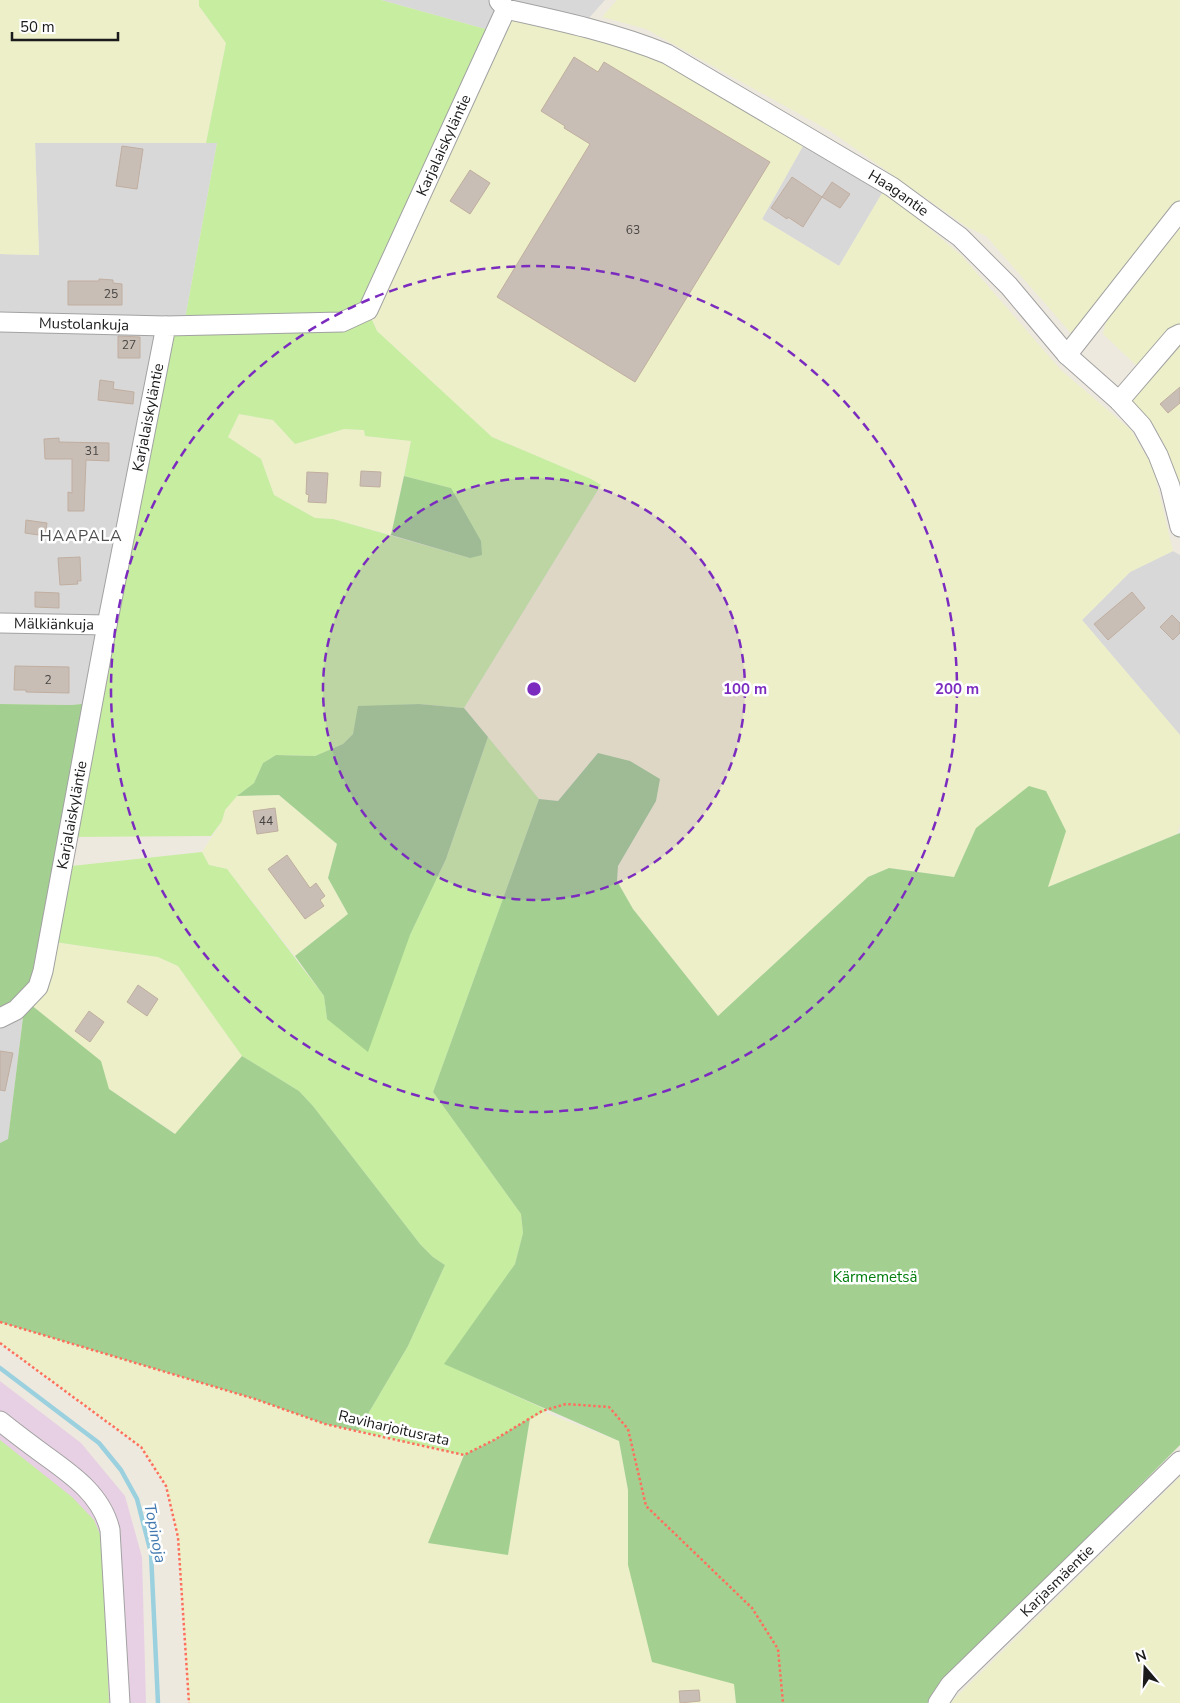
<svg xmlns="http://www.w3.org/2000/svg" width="1180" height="1703" font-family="'Nunito Sans',sans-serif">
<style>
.residential{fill:#d9d8d8}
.industrial{fill:#e7d0e3}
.farmland{fill:#ecefc8}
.grass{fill:#c6eda0;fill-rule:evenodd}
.forest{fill:#a3d090}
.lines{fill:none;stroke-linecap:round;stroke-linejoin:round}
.stream{stroke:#9bd0df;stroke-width:4.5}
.building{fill:#c9beb5;stroke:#c0aea0}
.minor-casing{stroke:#a2a2a2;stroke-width:21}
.path{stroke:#ff6f5e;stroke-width:2.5;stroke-dasharray:2.5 2.5;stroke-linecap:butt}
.minor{stroke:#fff;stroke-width:19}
.ring{fill:none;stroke:#7b2cbf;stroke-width:2.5;stroke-dasharray:9 6}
.labels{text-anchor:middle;stroke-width:5;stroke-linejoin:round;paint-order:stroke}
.number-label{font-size:12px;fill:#464442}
.street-label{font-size:15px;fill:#1b1b1b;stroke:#fff}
.park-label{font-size:15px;fill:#037e0d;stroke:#fff}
.neighbourhood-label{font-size:16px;letter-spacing:1px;fill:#4e4e4e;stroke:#fff}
.water-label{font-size:16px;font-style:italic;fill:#4179b0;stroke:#fff}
.centre{fill:#7b2cbf;stroke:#fff;stroke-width:2.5}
.ring-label{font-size:15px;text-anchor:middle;font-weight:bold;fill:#7b2cbf;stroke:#fff;stroke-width:5;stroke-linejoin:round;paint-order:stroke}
</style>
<rect width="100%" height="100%" fill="#eee9df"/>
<!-- residential -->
<path class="residential" d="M 381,0 L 605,0 L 582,26 L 496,32 Z
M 35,143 L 217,143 L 184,325 L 92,703 L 71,705 L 0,704 L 0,254 L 39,255 Z
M 803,146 L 884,190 L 839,266 L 762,219 Z
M 1173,551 L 1180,555 L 1180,735 L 1082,620 L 1130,572 Z
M 25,1000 L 8,1140 L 0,1143 L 0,1018 Z"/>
<!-- industrial -->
<path class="industrial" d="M 0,1381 L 81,1443 L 125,1496 L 142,1557 L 146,1703 L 0,1703 Z"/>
<!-- farmland -->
<path class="farmland" d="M 0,0 L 199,0 L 199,6 L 226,43 L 206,143 L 35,143 L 39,255 L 0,254 Z
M 617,0 L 1180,0 L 1180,206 L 1076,339 L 986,236 L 967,227 L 830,131 L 646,29 L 602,17 Z
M 506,9 L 647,46 L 808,137 L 762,219 L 839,266 L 884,190 L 962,256 L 1061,370 L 1131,430 L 1153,467 L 1173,551 L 1130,572 L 1082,620 L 1180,735 L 1180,824 L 1177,834 L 1048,887 L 976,828 L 954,877 L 889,868 L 868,877 L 718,1016 L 633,909 L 617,881 L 618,866 L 656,801 L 598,753 L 558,801 L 539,799 L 464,708 L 601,485 L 591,479 L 492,437 L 377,331 L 368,310 Z
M 1180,228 L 1180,496 L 1164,446 L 1152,422 L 1121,389 L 1138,367 L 1103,334 L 1106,321 Z
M 239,414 L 273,420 L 295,444 L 344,429 L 364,430 L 365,436 L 411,441 L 391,535 L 333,519 L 315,518 L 274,495 L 261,459 L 228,437 Z
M 279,795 L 337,844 L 328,878 L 348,914 L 295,956 L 227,869 L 209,865 L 202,852 L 222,821 L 225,810 L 237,796 Z
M 48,941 L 158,957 L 178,966 L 242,1056 L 176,1134 L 109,1089 L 100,1061 L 25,1000 Z
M 0,1322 L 255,1399 L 325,1424 L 464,1455 L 428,1543 L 508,1554 L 530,1418 L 542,1411 L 619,1441 L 628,1490 L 628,1565 L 735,1684 L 736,1703 L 189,1703 L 178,1537 L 166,1486 L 141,1447 L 0,1343 Z
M 1180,1477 L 1180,1703 L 951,1703 L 954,1699 Z"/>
<!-- grass -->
<path class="grass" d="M 199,0 L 381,0 L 496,32 L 368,311 L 377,331 L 492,437 L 591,479 L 601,485 L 464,708 L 419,704 L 359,707 L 353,734 L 343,744 L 315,756 L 276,755 L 263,763 L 254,783 L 237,796 L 225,810 L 222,821 L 211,836 L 67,837 L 166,326 L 184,325 L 217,143 L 206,143 L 226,43 L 199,6 ZM 239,414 L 273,420 L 295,444 L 344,429 L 364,430 L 365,436 L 411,441 L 404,476 L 451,488 L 470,558 L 333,519 L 315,518 L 274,495 L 261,459 L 228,437 Z
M 488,737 L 539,799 L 433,1092 L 521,1214 L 523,1233 L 515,1264 L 445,1364 L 547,1410 L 494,1440 L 464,1455 L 358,1431 L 408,1346 L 445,1265 L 433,1257 L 420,1244 L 313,1106 L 299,1091 L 242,1056 L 178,966 L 158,957 L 48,941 L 62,867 L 202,852 L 209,865 L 227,869 L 324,996 L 327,1019 L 410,935 L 446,859 Z
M 0,1440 L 72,1497 L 94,1520 L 102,1539 L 109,1703 L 0,1703 Z"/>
<!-- forest -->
<path class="forest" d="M 404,476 L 451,488 L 481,541 L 482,555 L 470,558 L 391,535 Z
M 92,703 L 43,971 L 25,1000 L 101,1061 L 109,1089 L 175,1134 L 242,1056 L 299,1091 L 313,1106 L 420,1244 L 433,1257 L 445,1265 L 408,1346 L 358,1431 L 325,1424 L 255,1399 L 0,1322 L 0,1143 L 8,1139 L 25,1001 L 0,1018 L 0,704 L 71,705 Z
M 419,704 L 464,708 L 488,737 L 446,859 L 410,935 L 368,1052 L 327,1019 L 324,996 L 295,956 L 348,914 L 328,878 L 337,844 L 279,795 L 237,796 L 254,783 L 263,763 L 276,755 L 315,756 L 343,744 L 353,734 L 358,706 Z
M 598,753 L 630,761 L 660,779 L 656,801 L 618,866 L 617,881 L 633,909 L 718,1016 L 868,877 L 889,868 L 954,877 L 976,828 L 1029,786 L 1046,791 L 1066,831 L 1048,887 L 1180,833 L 1180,1445 L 936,1690 L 927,1703 L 736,1703 L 734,1684 L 652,1662 L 628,1565 L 628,1490 L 619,1441 L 444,1364 L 515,1264 L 523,1233 L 521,1214 L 433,1092 L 539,799 L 558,801 Z
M 530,1418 L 508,1555 L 428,1543 L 464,1455 L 494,1440 Z"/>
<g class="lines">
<!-- stream -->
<path class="stream" d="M 0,1368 L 99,1443 L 121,1470 L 137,1499 L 151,1553 L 158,1703"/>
</g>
<!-- building -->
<path class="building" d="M 574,57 L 598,72 L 604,62 L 770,162 L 635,382 L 497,297 L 590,144 L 564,128 L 565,126 L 541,111 Z
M 122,146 L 143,149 L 137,189 L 116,186 Z
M 470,170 L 490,183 L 470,214 L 450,201 Z
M 792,177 L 822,197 L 803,227 L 788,217 L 787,219 L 771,208 Z
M 832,182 L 850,194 L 840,208 L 822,197 Z
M 99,279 L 113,280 L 113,283 L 122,284 L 122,305 L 68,305 L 68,281 L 99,281 Z
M 118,336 L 140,337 L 140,358 L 118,358 Z
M 100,380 L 114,382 L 113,389 L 134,392 L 133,404 L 98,400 Z
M 1180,387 L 1180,403 L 1168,413 L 1160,404 Z
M 59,438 L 59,442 L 109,443 L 109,461 L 86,460 L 84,511 L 68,511 L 68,492 L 72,493 L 72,459 L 45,459 L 44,439 Z
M 361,471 L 381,472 L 380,487 L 360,486 Z
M 307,472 L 328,473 L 326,503 L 308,502 L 309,495 L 306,494 Z
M 26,520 L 47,523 L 45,536 L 25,533 Z
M 80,557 L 81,581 L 77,581 L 78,584 L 60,585 L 58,558 Z
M 35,592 L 59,593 L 59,608 L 35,607 Z
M 1132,592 L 1145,608 L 1108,640 L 1094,624 Z
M 1172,615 L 1180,623 L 1180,633 L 1173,640 L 1160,627 Z
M 15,666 L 69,667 L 69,693 L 26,692 L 26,690 L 14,690 Z
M 275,808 L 278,831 L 257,834 L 253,811 Z
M 287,855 L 310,888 L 316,883 L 325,896 L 320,900 L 324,906 L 305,919 L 268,869 Z
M 138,985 L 158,999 L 147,1016 L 127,1002 Z
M 89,1011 L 104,1022 L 90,1042 L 75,1031 Z
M 0,1051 L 13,1053 L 5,1091 L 0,1090 Z
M 699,1690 L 700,1701 L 680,1703 L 679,1691 Z"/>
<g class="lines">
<defs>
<g id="minor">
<path id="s1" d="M 499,1 L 506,9 C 561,21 616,33 667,54 L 892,187 L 960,237 L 1009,286 L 1067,355 L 1119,401 L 1142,426 L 1158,455 L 1170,486 L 1180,527"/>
<path id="s2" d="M 0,322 L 166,326"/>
<path d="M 1067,355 L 1180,211"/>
<path d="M 1119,401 L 1174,337 L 1180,334"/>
<path id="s3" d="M 0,623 L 107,625"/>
<path id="s4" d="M 0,1018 L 16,1010 L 38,987 L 43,971 L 107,625 L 166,326 L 342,322 L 368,310 L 506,9"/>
<path d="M 0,1421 C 15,1433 31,1445 46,1456 C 74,1476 102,1496 110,1530 L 120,1703"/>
<path id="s5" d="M 938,1703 L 950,1685 L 1180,1461"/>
</g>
</defs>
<!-- minor casing -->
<use href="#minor" class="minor-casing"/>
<!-- path -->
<path class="path" d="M 0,1322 L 255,1399 L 325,1424 L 464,1455 L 494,1440 L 542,1411 L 566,1404 L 609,1407 L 628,1429 L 646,1506 L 752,1608 L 778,1649 L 783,1703
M 0,1343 L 141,1447 L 166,1486 L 178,1537 L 189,1703"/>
<!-- minor -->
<use href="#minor" class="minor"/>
</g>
<!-- distance rings -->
<circle cx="534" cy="689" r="211" fill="#7b2cbf" fill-opacity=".12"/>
<g class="ring">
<circle cx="534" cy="689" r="211"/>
<circle cx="534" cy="689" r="423"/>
</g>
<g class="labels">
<!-- number labels -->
<g class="number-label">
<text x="633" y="234">63</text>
<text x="111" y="298">25</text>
<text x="129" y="349">27</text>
<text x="92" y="455">31</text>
<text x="48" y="684">2</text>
<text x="266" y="825">44</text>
</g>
<!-- street labels -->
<g class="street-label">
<text dy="5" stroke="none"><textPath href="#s4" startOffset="1109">Karjalaiskyläntie</textPath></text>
<text dy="5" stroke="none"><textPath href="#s1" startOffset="448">Haagantie</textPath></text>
<text dy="5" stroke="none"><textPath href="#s2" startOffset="84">Mustolankuja</textPath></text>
<text dy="5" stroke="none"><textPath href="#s4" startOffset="630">Karjalaiskyläntie</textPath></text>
<text dy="5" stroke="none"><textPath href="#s3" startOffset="54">Mälkiänkuja</textPath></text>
<text dy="5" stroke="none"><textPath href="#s4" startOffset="225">Karjalaiskyläntie</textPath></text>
<text transform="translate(394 1428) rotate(13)" y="5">Raviharjoitusrata</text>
<text dy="5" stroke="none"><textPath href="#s5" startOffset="171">Karjasmäentie</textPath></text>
</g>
<!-- park labels -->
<g class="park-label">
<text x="875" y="1282">Kärmemetsä</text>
</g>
<!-- neighbourhood labels -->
<g class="neighbourhood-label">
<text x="81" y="541">HAAPALA</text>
</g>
<!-- water labels -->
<g class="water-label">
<text transform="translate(156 1533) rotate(79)" y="6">Topinoja</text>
</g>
</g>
<circle cx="534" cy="689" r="8" class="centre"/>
<g class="ring-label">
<text x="745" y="694">100 m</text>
<text x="957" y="694">200 m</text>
</g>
<!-- north arrow -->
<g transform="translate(1145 1668) rotate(341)" stroke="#ffffff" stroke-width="4" paint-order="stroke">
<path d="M0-4L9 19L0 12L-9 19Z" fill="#1b1b1b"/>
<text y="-8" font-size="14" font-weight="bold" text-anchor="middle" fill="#1b1b1b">N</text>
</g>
<!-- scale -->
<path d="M12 32v8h106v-8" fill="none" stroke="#1b1b1b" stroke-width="2.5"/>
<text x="20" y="32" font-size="15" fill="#1b1b1b" stroke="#ffffff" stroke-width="4" paint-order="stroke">50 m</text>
</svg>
